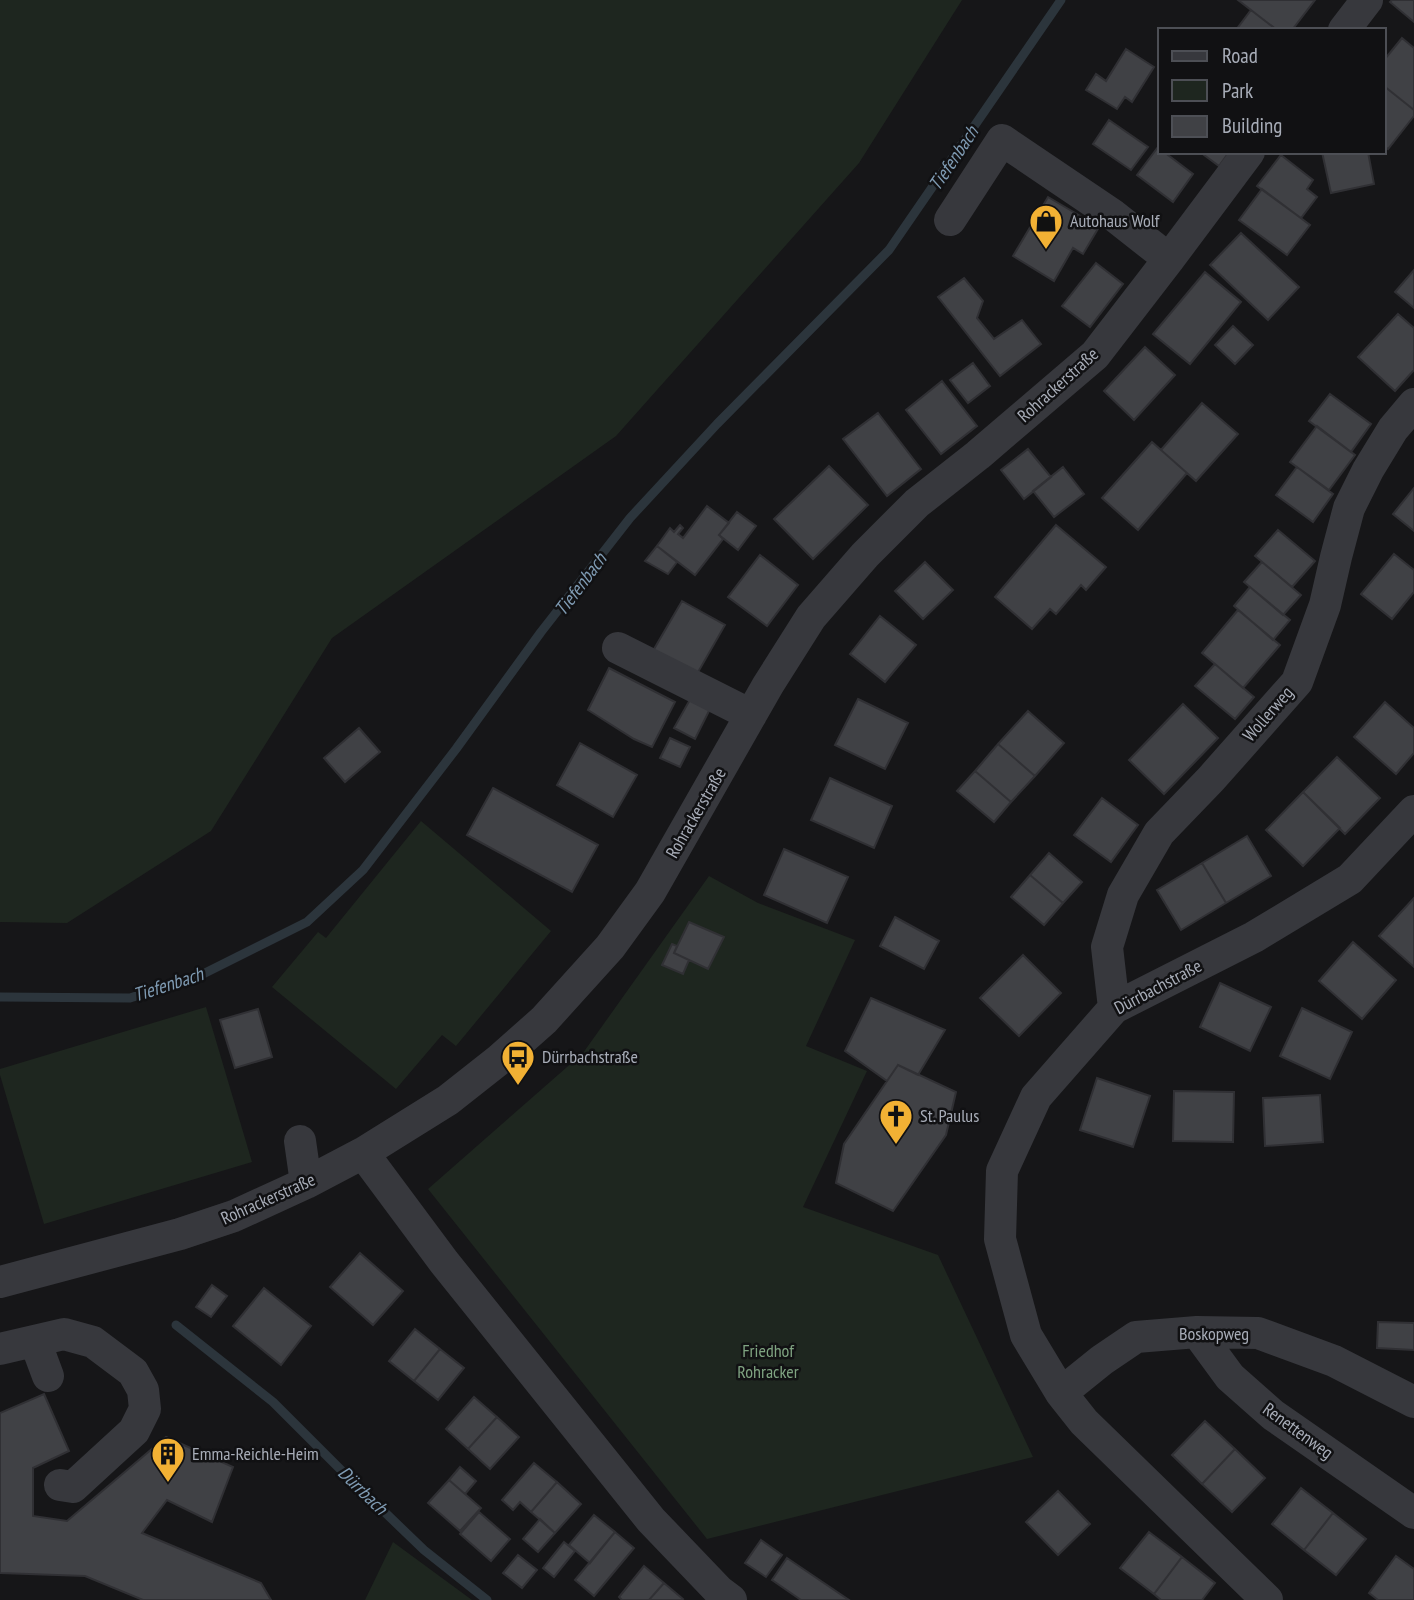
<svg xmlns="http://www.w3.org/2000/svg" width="1414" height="1600" font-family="'PT Sans Narrow',sans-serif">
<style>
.green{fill:#1e261f}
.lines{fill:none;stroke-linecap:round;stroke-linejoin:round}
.stream{stroke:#2c353c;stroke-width:9}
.building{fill:#404145;stroke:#303034;stroke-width:2}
.minor{stroke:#37383d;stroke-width:32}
.labels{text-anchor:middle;stroke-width:5;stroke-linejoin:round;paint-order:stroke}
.poi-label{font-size:18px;fill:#a8adb8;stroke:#111113;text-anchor:start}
.street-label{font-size:18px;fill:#a8adb8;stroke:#111113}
.park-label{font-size:18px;fill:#7fa381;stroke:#111113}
.water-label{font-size:19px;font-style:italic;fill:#7f9bb3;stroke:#111113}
</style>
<rect width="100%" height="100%" fill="#161618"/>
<!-- green -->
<path class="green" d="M 0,0 L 962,0 L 859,163 L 616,436 L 332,638 L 211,831 L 67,923 L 0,922 Z
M 421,821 L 551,931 L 456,1046 L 442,1035 L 396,1089 L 272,987 L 318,932 L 326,938 Z
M 709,876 L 758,903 L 855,940 L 806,1046 L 867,1071 L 803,1207 L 938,1255 L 1033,1457 L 707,1539 L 428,1189 L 583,1053 Z
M 206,1007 L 252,1162 L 44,1224 L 0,1075 L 0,1069 Z
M 393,1542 L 472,1600 L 365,1600 Z"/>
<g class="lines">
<!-- stream -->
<path class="stream" d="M 0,997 L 130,998 L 201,975 L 307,922 L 363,870 L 456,749 L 541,632 L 630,518 L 717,424 L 889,250 L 1061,0
M 176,1325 L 273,1402 L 343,1472 L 424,1550 L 487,1600"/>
</g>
<!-- building -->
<path class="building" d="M 1238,0 L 1315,0 L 1292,30 L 1277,30 Z
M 1392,0 L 1414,0 L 1414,22 L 1390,2 Z
M 1251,10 L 1277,30 L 1236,30 Z
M 1402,38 L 1414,48 L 1414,110 L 1384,86 L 1384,60 Z
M 1126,49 L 1154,67 L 1132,102 L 1125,97 L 1117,109 L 1086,90 L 1096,74 L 1106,81 Z
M 1384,86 L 1414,110 L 1414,116 L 1388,149 L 1384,146 Z
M 1109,120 L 1148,147 L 1131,170 L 1093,144 Z
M 1158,147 L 1160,149 L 1160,152 L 1164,152 L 1193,174 L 1173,202 L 1137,175 Z
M 1200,152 L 1229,152 L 1219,166 Z
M 1322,152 L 1368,152 L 1374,184 L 1331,193 Z
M 1281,155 L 1313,180 L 1307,189 L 1317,197 L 1301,218 L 1257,186 Z
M 1262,189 L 1310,225 L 1287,255 L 1239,220 Z
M 1048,197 L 1099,227 L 1083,254 L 1073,248 L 1054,281 L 1013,256 Z
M 1241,233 L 1299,287 L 1268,320 L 1210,265 Z
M 1096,263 L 1123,284 L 1090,327 L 1062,306 Z
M 1414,270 L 1414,308 L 1395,292 Z
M 1205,272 L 1241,302 L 1190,364 L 1153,334 Z
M 964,278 L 983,301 L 977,318 L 994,339 L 1022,320 L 1041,344 L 1000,376 L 938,297 Z
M 1398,314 L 1414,328 L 1414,370 L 1395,391 L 1358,357 Z
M 1233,326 L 1253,345 L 1235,364 L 1215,345 Z
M 1145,347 L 1175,375 L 1134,420 L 1104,391 Z
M 973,363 L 990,386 L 968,403 L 950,380 Z
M 942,381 L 977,426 L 941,454 L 906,410 Z
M 1330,394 L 1371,424 L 1351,452 L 1309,421 Z
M 1202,403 L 1238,434 L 1196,481 L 1161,450 Z
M 878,413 L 921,469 L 887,496 L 843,439 Z
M 1317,426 L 1355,455 L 1329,490 L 1290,462 Z
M 1152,442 L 1187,473 L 1138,530 L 1102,498 Z
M 1028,449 L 1051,477 L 1024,499 L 1001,470 Z
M 829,466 L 868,505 L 813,559 L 774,519 Z
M 1063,467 L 1084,494 L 1054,517 L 1033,491 Z
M 1297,467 L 1333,494 L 1313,522 L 1276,495 Z
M 1414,488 L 1414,531 L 1393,514 Z
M 707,506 L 729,523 L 719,535 L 723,539 L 695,575 L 657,546 L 670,528 L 674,532 L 680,525 L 683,528 L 678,534 L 683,538 Z
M 737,512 L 756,526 L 738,550 L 719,535 Z
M 1056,525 L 1106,567 L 1086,590 L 1081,585 L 1056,614 L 1050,609 L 1032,629 L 995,597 Z
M 1278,530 L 1315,561 L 1292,587 L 1255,556 Z
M 657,546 L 677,562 L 668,574 L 645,561 Z
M 1394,554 L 1414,570 L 1414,592 L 1392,619 L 1361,594 Z
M 760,555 L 798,585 L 767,626 L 728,597 Z
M 925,562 L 953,590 L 923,619 L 895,591 Z
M 1262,562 L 1301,595 L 1283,615 L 1244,582 Z
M 1250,587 L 1290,620 L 1273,640 L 1234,606 Z
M 682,601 L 725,625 L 693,681 L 650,656 Z
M 1238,610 L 1280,645 L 1243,688 L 1202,653 Z
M 880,616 L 916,645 L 885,682 L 850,654 Z
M 1215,664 L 1254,697 L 1235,719 L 1195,686 Z
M 609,668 L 675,702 L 652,747 L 634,739 L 588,710 Z
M 692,696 L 712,705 L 695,739 L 674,728 Z
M 858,699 L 908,723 L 885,769 L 835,745 Z
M 1385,702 L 1414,728 L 1414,753 L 1396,774 L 1354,737 Z
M 1183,704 L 1218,738 L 1164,794 L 1129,760 Z
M 1028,711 L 1064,743 L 1035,776 L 998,744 Z
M 359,728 L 380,752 L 345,782 L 324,758 Z
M 670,738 L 690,747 L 680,767 L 660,758 Z
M 580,743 L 637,775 L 613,817 L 557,785 Z
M 998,744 L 1035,776 L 1011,802 L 975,771 Z
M 1337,757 L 1380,798 L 1345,834 L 1303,792 Z
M 975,771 L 1011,802 L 994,822 L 957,791 Z
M 830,778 L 892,806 L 874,848 L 811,820 Z
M 493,788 L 598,845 L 572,892 L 467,835 Z
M 1303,792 L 1340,828 L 1303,866 L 1266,830 Z
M 1102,798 L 1138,825 L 1111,862 L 1074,835 Z
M 1247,836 L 1271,876 L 1226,903 L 1202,863 Z
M 784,849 L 848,877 L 827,923 L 764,895 Z
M 1049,853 L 1082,882 L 1063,903 L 1030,875 Z
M 1202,863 L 1226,903 L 1181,930 L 1157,890 Z
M 1030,875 L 1063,903 L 1044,925 L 1011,897 Z
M 1414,898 L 1414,967 L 1379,936 Z
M 895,917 L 939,941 L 924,969 L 880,946 Z
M 689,922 L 724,937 L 708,969 L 674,953 Z
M 1353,942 L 1396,980 L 1362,1019 L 1319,981 Z
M 672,944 L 677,946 L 674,953 L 689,960 L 683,974 L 662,965 Z
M 1023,955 L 1061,993 L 1019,1036 L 980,998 Z
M 1220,983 L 1271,1007 L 1250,1051 L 1200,1027 Z
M 871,998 L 945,1030 L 918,1075 L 898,1065 L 887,1081 L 845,1051 Z
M 1302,1008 L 1352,1032 L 1330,1079 L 1280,1056 Z
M 258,1009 L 272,1057 L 235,1068 L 220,1020 Z
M 898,1065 L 956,1092 L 946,1135 L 893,1211 L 836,1183 L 844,1144 Z
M 1097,1078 L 1150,1096 L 1133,1147 L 1080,1130 Z
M 1174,1091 L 1234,1092 L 1233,1142 L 1173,1141 Z
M 1320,1095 L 1323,1142 L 1265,1146 L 1263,1098 Z
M 360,1253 L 403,1291 L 373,1325 L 330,1287 Z
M 212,1285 L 227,1296 L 211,1317 L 196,1307 Z
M 264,1288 L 311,1326 L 281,1365 L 233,1326 Z
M 1378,1322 L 1414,1323 L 1414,1350 L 1377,1348 Z
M 415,1329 L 440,1349 L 414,1381 L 389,1361 Z
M 440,1349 L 464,1368 L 438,1400 L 414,1381 Z
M 44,1394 L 69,1451 L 33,1468 L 33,1516 L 67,1521 L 166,1437 L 233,1467 L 212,1522 L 167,1500 L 142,1533 L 261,1583 L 271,1600 L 143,1600 L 85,1576 L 0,1573 L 0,1413 Z
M 474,1397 L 497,1417 L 468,1449 L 446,1429 Z
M 497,1417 L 519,1437 L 490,1469 L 468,1449 Z
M 1205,1421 L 1235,1449 L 1202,1484 L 1172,1455 Z
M 1235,1449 L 1265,1478 L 1232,1512 L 1202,1484 Z
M 534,1463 L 557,1482 L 531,1512 L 520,1502 L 513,1510 L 502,1500 Z
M 460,1467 L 476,1481 L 465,1494 L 449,1480 Z
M 449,1480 L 481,1508 L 460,1531 L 428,1503 Z
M 557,1482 L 581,1504 L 555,1533 L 531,1512 Z
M 1301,1488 L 1333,1513 L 1304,1550 L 1272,1524 Z
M 1058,1491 L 1090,1524 L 1058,1555 L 1026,1522 Z
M 479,1512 L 510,1539 L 491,1561 L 460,1534 Z
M 1333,1513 L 1366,1539 L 1336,1575 L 1304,1550 Z
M 594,1515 L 615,1532 L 590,1563 L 569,1545 Z
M 540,1519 L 555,1533 L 538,1552 L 523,1539 Z
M 615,1532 L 634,1548 L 594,1596 L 575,1580 Z
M 1149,1532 L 1182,1557 L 1154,1594 L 1120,1568 Z
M 761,1540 L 782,1555 L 766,1577 L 745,1563 Z
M 564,1542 L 575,1551 L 554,1577 L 543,1568 Z
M 518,1555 L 537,1570 L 522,1588 L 503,1573 Z
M 1396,1556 L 1414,1569 L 1414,1600 L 1378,1600 L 1369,1593 Z
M 1182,1557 L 1215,1583 L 1202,1600 L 1161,1600 L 1154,1594 Z
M 787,1558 L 849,1600 L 801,1600 L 772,1580 Z
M 644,1566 L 664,1583 L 649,1600 L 622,1600 L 619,1597 Z
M 664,1583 L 683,1599 L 682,1600 L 649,1600 Z"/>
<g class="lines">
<!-- minor -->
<path class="minor" d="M 1344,30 L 1367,0
M 950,220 L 1002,140 L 1113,215 L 1169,259
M 618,648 L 751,715
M 1114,1008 L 1107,947 L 1123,895 L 1159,833 L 1211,779 L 1297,682 L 1325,605 L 1336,557 L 1349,508 L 1368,470 L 1393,429 L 1414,404
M 300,1141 L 306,1183
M 363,1153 L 444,1262 L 651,1520 L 719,1591 L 731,1600
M 0,1282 L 180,1234 L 234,1216 L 306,1183 L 363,1153 L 448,1100 L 500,1059 L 544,1020 L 610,947 L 650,892 L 768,685 L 811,617 L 865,555 L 917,503 L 978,455 L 1095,355 L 1169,259 L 1249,152
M 1197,1332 L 1230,1377 L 1273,1415 L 1414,1513
M 35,1341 L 48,1376
M 0,1349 L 64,1334 L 93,1342 L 133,1372 L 143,1390 L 145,1409 L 134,1431 L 73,1487 L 60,1485
M 1061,1393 L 1102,1360 L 1136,1337 L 1197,1332 L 1258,1333 L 1334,1361 L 1414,1402
M 1267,1600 L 1084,1422 L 1061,1393 L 1026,1335 L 1000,1239 L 1002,1171 L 1036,1097 L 1114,1008 L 1254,937 L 1350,879 L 1414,811"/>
</g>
<!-- icons -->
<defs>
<symbol id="shop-pin" viewBox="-11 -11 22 30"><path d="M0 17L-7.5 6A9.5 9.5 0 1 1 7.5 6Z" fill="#f2b134" stroke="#111113"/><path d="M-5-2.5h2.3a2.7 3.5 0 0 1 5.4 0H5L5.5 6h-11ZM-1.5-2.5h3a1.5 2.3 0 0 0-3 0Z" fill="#111"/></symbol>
<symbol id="bus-pin" viewBox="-11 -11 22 30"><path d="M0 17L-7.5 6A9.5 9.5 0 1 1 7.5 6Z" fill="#f2b134" stroke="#111113"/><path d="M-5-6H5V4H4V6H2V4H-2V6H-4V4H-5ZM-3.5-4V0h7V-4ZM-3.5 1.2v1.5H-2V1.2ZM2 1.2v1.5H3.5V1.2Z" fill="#111"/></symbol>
<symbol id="church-pin" viewBox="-11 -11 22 30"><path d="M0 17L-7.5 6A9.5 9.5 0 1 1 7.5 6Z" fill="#f2b134" stroke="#111113"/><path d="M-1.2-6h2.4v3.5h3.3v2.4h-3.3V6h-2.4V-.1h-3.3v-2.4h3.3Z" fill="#111"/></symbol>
<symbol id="building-pin" viewBox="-11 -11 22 30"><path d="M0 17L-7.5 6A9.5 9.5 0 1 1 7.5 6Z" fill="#f2b134" stroke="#111113"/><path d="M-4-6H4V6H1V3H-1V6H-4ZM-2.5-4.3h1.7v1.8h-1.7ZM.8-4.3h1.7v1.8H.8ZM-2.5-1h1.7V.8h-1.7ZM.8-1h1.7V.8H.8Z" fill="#111"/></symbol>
</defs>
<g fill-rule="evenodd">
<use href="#shop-pin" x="1027" y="202" width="38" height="52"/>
<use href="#bus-pin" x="499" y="1038" width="38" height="52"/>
<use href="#church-pin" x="877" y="1097" width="38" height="52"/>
<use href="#building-pin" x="149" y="1435" width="38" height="52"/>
</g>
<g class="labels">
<!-- poi labels -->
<g class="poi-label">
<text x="1070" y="227">Autohaus Wolf</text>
<text x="542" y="1063">Dürrbachstraße</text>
<text x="920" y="1122">St. Paulus</text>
<text x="192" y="1460">Emma-Reichle-Heim</text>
</g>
<!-- street labels -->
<g class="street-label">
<text transform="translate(1058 385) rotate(-42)" y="6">Rohrackerstraße</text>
<text transform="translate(1268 714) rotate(-49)" y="6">Wollerweg</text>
<text transform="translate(696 813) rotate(-60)" y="6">Rohrackerstraße</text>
<text transform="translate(1158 987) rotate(-28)" y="6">Dürrbachstraße</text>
<text transform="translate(268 1199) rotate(-24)" y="6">Rohrackerstraße</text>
<text x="1214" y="1340">Boskopweg</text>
<text transform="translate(1298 1431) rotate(36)" y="6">Renettenweg</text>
</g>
<!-- park labels -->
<g class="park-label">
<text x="768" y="1357">Friedhof<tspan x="768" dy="21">Rohracker</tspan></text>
</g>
<!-- water labels -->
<g class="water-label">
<text transform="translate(953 158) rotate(-56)" y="7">Tiefenbach</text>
<text transform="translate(580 584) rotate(-53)" y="7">Tiefenbach</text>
<text transform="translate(168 984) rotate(-18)" y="7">Tiefenbach</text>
<text transform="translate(363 1490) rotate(44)" y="7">Dürrbach</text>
</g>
</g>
<!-- legend -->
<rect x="1158" y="28" width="228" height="126" fill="#111113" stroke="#4d4f55" stroke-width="2"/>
<rect x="1172" y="51" width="35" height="10" fill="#37383d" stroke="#4d4f55" stroke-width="2"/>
<text x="1222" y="63" font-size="21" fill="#a8adb8">Road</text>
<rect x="1172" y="80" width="35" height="21" fill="#1e261f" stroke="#4d4f55" stroke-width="2"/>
<text x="1222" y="98" font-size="21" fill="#a8adb8">Park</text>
<rect x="1172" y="116" width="35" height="21" fill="#404145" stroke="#4d4f55" stroke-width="2"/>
<text x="1222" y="133" font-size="21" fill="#a8adb8">Building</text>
</svg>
